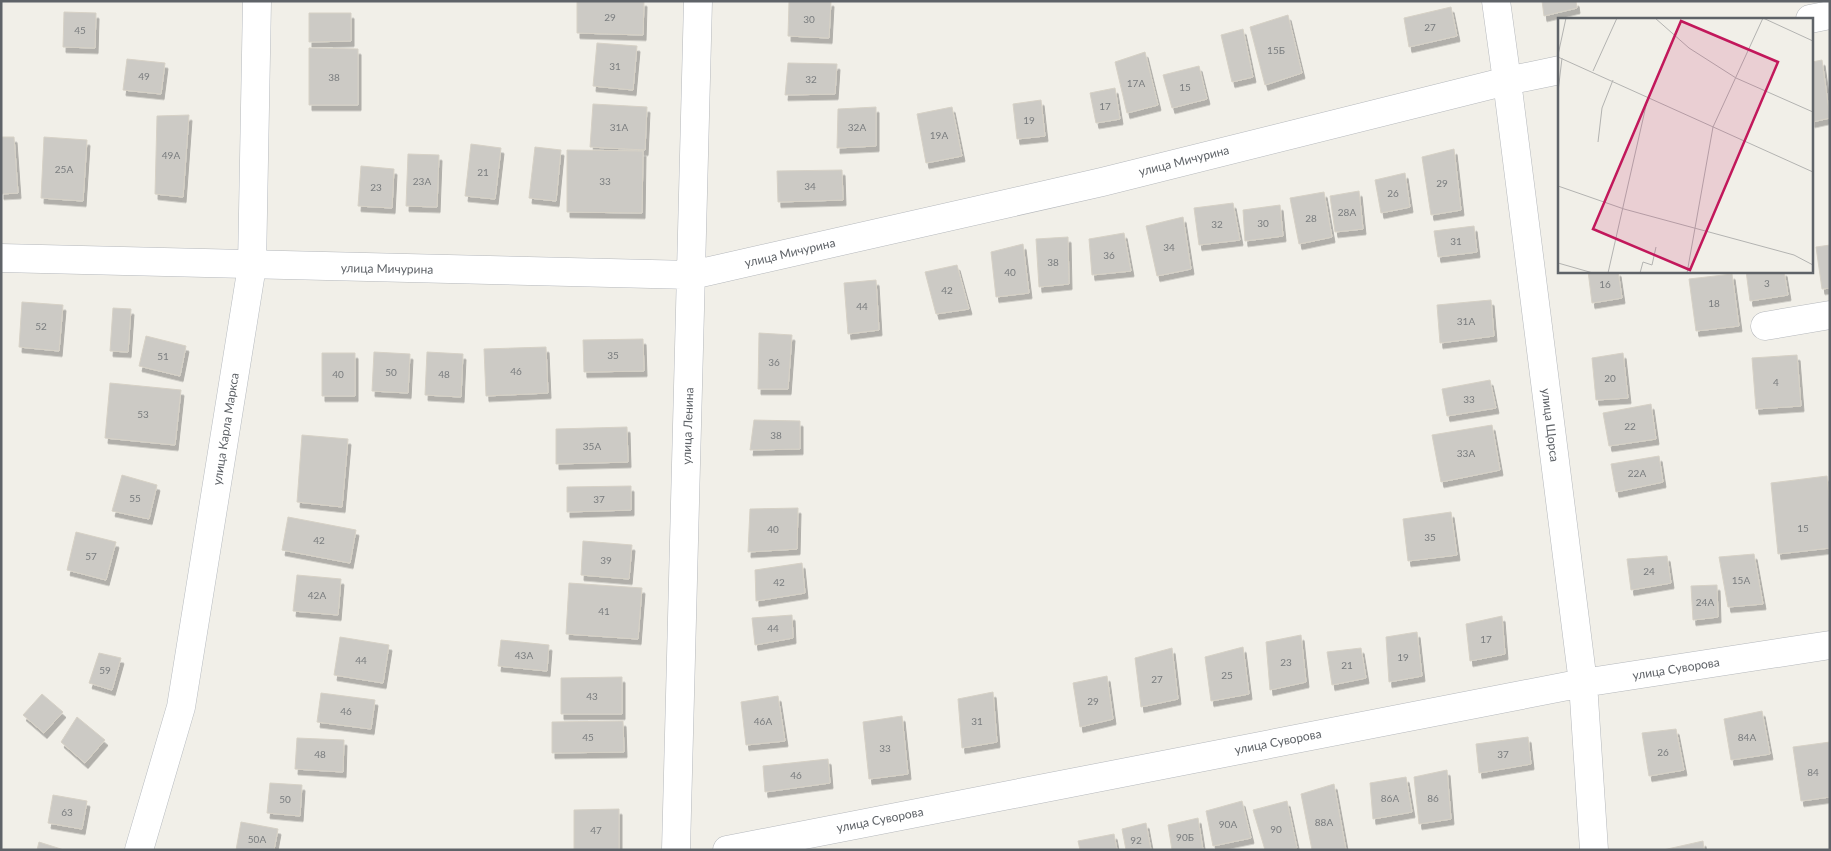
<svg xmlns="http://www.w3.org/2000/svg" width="1831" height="851" font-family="Lato,sans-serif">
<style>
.building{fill:#cccac5;stroke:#d6d1c6;filter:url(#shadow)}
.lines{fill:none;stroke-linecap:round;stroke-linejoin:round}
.street-casing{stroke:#b5b8bc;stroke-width:29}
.secondary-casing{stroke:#b6babf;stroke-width:29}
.street{stroke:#fff;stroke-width:28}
.secondary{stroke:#fff;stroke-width:28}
.labels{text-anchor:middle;stroke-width:4.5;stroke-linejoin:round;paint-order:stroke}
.number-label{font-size:10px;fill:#7a7d7f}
.street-label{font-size:12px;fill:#5f6368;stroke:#fff}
.inset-road{fill:none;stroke:#b3b3b1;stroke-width:1}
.view{fill:#c2185b;fill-opacity:0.15;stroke:#c2185b;stroke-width:2.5}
.inset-edge{fill:none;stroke:#5f6368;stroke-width:2.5}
</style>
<defs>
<filter id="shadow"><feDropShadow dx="3" dy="5.5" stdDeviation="0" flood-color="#0004"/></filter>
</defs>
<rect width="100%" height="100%" fill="#f1efe8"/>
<!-- building -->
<path class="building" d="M 577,1 L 644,1 L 643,35 L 577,33 Z
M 789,1 L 831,1 L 829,38 L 788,36 Z
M 1542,1 L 1576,1 L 1577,8 L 1544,16 Z
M 1451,7 L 1457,36 L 1409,47 L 1404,18 Z
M 64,12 L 96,13 L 95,48 L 63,47 Z
M 309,13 L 351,13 L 351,41 L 309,42 Z
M 1288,15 L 1302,73 L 1265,85 L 1250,27 Z
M 1243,29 L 1253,77 L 1232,82 L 1221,35 Z
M 597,43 L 637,46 L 633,90 L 593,86 Z
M 309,48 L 358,49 L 358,105 L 309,105 Z
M 1145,52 L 1158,105 L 1127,113 L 1115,62 Z
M 127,59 L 165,63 L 161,94 L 123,90 Z
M 1822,60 L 1830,118 L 1812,122 L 1812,62 Z
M 788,63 L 837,64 L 835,94 L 785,95 Z
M 1199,66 L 1207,99 L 1172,108 L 1163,75 Z
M 1115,88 L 1120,119 L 1096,123 L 1090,93 Z
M 1041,100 L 1045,136 L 1017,139 L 1013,104 Z
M 593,104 L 647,107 L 645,150 L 590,147 Z
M 876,107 L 876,146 L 837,148 L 838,109 Z
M 952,107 L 962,156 L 926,163 L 917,114 Z
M 189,115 L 183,197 L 155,194 L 157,116 Z
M 1,137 L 14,137 L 18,193 L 1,194 Z
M 44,137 L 87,140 L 83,201 L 41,198 Z
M 471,144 L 501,148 L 495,199 L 465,196 Z
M 535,147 L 561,150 L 556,201 L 529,198 Z
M 1454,149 L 1461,210 L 1431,215 L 1422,157 Z
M 567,150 L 643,151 L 642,213 L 567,212 Z
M 408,154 L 439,155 L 437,207 L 406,206 Z
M 361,166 L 394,169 L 392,208 L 358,206 Z
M 842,170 L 843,200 L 778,202 L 777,171 Z
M 1405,173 L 1410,207 L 1381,213 L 1375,180 Z
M 1359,191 L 1363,229 L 1335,232 L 1330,196 Z
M 1324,192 L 1332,237 L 1299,244 L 1290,198 Z
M 1233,203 L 1240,240 L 1199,245 L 1194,208 Z
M 1280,205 L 1283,236 L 1245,241 L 1243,210 Z
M 1183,217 L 1191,269 L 1157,276 L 1146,226 Z
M 1474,226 L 1477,252 L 1438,257 L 1434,231 Z
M 1124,233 L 1131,271 L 1092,275 L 1089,239 Z
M 1068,237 L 1069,284 L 1039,287 L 1036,239 Z
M 1023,244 L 1029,293 L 996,297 L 991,252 Z
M 1830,245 L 1830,288 L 1822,289 L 1816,247 Z
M 957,265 L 969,309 L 936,314 L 925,272 Z
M 1588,271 L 1618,271 L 1622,298 L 1592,303 Z
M 1746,271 L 1784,271 L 1788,295 L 1750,301 Z
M 1732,274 L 1739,326 L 1696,331 L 1689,279 Z
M 876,280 L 879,330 L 848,334 L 844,283 Z
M 1491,300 L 1494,336 L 1440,343 L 1437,305 Z
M 22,302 L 63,305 L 59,351 L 19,347 Z
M 113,308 L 131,309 L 128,352 L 110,351 Z
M 759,333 L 792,335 L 788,389 L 758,389 Z
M 146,336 L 186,346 L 180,376 L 139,366 Z
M 643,339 L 644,371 L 584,372 L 583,340 Z
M 546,347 L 548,393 L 486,396 L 484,349 Z
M 374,352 L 410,354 L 408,393 L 372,391 Z
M 427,352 L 463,354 L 461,397 L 425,395 Z
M 322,353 L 355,353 L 355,396 L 322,396 Z
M 1623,353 L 1628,398 L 1596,400 L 1592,358 Z
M 1797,355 L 1801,406 L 1756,409 L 1752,358 Z
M 1490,380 L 1496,408 L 1447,416 L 1442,389 Z
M 110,383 L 181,390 L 175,445 L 105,438 Z
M 1651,404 L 1656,439 L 1609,446 L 1603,413 Z
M 754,420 L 800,421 L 800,449 L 750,450 Z
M 1492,425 L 1500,470 L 1441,482 L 1432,435 Z
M 627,427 L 628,462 L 556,464 L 556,429 Z
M 302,435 L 348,439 L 342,507 L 297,502 Z
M 1659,456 L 1663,482 L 1616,492 L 1611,464 Z
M 122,475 L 157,485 L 149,519 L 112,511 Z
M 1827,476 L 1830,508 L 1830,548 L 1778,554 L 1771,483 Z
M 631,486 L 631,510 L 567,512 L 567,487 Z
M 798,508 L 797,549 L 748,552 L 750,509 Z
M 1451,512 L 1457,555 L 1408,561 L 1403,519 Z
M 288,517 L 356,530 L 350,563 L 282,550 Z
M 76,532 L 116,542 L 106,580 L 67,570 Z
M 583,541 L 632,545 L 629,579 L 581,575 Z
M 1754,554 L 1763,604 L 1728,607 L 1719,557 Z
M 1667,556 L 1671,583 L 1631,590 L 1627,559 Z
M 802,563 L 805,593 L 756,601 L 755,570 Z
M 297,575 L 341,579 L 338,615 L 293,611 Z
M 569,583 L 642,588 L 638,639 L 566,634 Z
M 1717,585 L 1718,617 L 1693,620 L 1691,586 Z
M 792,615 L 793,638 L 755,645 L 752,618 Z
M 1502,616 L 1505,654 L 1470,661 L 1466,624 Z
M 1417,632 L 1422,676 L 1389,682 L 1386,637 Z
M 1301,635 L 1306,682 L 1270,690 L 1266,642 Z
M 340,637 L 389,645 L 383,683 L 334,675 Z
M 501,640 L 549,645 L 547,671 L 498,666 Z
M 1243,647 L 1249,694 L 1211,701 L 1205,657 Z
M 1172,648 L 1178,699 L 1141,707 L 1135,658 Z
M 1361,648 L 1366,678 L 1332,685 L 1327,652 Z
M 99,653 L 121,658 L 112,690 L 89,683 Z
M 1107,676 L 1113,719 L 1080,727 L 1073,683 Z
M 622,677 L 622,714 L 561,714 L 561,678 Z
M 993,692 L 997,742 L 962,748 L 958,699 Z
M 321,693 L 375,700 L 371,729 L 317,722 Z
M 42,694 L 63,712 L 44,733 L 23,715 Z
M 778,696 L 785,741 L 746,745 L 741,702 Z
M 1762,711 L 1770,754 L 1731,760 L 1724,719 Z
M 902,716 L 908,774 L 869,779 L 863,722 Z
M 77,717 L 105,740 L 85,763 L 61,742 Z
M 623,721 L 624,752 L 552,753 L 552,722 Z
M 1676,729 L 1684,770 L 1649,776 L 1642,733 Z
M 1528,737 L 1531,764 L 1479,773 L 1476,744 Z
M 297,738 L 344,740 L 343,772 L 295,769 Z
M 1830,742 L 1830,797 L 1801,801 L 1793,747 Z
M 828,759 L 830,783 L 765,792 L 763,766 Z
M 1447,770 L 1451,819 L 1419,824 L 1414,777 Z
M 1406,777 L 1412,812 L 1373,819 L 1370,783 Z
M 270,783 L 302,785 L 300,816 L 267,813 Z
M 1334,784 L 1346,850 L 1312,850 L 1301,794 Z
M 53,795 L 87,801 L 82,829 L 48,823 Z
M 1242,801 L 1251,838 L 1213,846 L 1206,811 Z
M 1287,801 L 1297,848 L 1287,850 L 1265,850 L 1253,810 Z
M 619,809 L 619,850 L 574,850 L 574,810 Z
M 1198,818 L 1203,850 L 1172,850 L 1168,825 Z
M 241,822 L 278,829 L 274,850 L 236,850 Z
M 1146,823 L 1151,850 L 1126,850 L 1122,829 Z
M 1114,834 L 1117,850 L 1080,850 L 1078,841 Z
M 1703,841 L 1704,850 L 1663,850 Z
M 39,842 L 64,850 L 37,850 Z"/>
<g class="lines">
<defs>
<path id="street" d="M 1496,1 L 1507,81 L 1583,683 L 1594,850
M 1810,19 L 1830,15
M 1,258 L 692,275 L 1102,182 L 1507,81 L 1560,70
M 1765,326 L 1830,315
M 676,850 L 698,1
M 727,850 L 1583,683 L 1830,645"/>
<path id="secondary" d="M 139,850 L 181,707 L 252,266 L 257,1"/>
</defs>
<!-- street casing -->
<use href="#street" class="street-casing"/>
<!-- secondary casing -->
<use href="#secondary" class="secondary-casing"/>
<!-- street -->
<use href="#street" class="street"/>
<!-- secondary -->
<use href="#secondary" class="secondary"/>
</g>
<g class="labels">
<!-- number labels -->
<g class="number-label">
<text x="610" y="21">29</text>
<text x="809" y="23">30</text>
<text x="1430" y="31">27</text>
<text x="80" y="34">45</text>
<text x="1276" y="54">15Б</text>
<text x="615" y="70">31</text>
<text x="144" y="80">49</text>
<text x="334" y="81">38</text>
<text x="811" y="83">32</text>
<text x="1136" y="87">17А</text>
<text x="1185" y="91">15</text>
<text x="1105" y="110">17</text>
<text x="1029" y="124">19</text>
<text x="619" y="131">31А</text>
<text x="857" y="131">32А</text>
<text x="939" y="139">19А</text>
<text x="171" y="159">49А</text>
<text x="64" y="173">25А</text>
<text x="483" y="176">21</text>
<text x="422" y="185">23А</text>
<text x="605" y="185">33</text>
<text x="1442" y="187">29</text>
<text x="810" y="190">34</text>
<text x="376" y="191">23</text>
<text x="1393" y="197">26</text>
<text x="1347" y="216">28А</text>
<text x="1311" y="222">28</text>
<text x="1263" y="227">30</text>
<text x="1217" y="228">32</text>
<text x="1456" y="245">31</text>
<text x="1169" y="251">34</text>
<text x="1109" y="259">36</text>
<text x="1053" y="266">38</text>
<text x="1010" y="276">40</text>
<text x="1767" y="287">3</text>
<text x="1605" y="288">16</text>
<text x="947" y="294">42</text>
<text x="1714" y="307">18</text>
<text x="862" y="310">44</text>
<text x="1466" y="325">31А</text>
<text x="41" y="330">52</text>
<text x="613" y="359">35</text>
<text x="163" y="360">51</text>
<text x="774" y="366">36</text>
<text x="516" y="375">46</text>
<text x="391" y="376">50</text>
<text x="338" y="378">40</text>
<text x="444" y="378">48</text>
<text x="1610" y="382">20</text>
<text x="1776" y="386">4</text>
<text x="1469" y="403">33</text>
<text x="143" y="418">53</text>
<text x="1630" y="430">22</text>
<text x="776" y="439">38</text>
<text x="592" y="450">35А</text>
<text x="1466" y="457">33А</text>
<text x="1637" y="477">22А</text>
<text x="135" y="502">55</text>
<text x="599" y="503">37</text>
<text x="1803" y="532">15</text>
<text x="773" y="533">40</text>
<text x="1430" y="541">35</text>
<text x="319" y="544">42</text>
<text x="91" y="560">57</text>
<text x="606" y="564">39</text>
<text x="1649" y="575">24</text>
<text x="1741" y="584">15А</text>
<text x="779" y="586">42</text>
<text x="317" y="599">42А</text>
<text x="1705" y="606">24А</text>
<text x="604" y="615">41</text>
<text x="773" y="632">44</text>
<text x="1486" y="643">17</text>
<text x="524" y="659">43А</text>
<text x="1403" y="661">19</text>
<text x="361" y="664">44</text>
<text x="1286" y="666">23</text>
<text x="1347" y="669">21</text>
<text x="105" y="674">59</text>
<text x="1227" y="679">25</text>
<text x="1157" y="683">27</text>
<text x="592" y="700">43</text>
<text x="1093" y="705">29</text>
<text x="346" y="715">46</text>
<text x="763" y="725">46А</text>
<text x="977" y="725">31</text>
<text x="588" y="741">45</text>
<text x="1747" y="741">84А</text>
<text x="885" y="752">33</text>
<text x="1663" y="756">26</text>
<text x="320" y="758">48</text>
<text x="1503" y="758">37</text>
<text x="1813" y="776">84</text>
<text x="796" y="779">46</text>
<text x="1390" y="802">86А</text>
<text x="1433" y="802">86</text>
<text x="285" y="803">50</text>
<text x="67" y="816">63</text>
<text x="1324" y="826">88А</text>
<text x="1228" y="828">90А</text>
<text x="1276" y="833">90</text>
<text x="596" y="834">47</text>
<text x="1185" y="841">90Б</text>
<text x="257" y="843">50А</text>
<text x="1136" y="844">92</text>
</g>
<!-- street labels -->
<g class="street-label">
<text transform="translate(1184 161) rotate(-14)" y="4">улица Мичурина</text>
<text transform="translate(790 253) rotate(-13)" y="4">улица Мичурина</text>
<text transform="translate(387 269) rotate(1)" y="4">улица Мичурина</text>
<text transform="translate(1550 425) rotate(83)" y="4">улица Щорса</text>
<text transform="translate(688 426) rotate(-88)" y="4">улица Ленина</text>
<text transform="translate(226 429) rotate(-81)" y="4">улица Карла Маркса</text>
<text transform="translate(1676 669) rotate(-9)" y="4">улица Суворова</text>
<text transform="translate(1278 742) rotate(-11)" y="4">улица Суворова</text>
<text transform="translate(880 820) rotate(-11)" y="4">улица Суворова</text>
</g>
</g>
<!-- overview -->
<g transform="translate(1558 18)">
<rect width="255" height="255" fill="#f1efe8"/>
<path class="inset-road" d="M 97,0 L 131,30 L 178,60 L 255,94M 205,0 L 255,23M 0,37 L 8,0M 0,39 L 255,154M 35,53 L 59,0M 0,74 L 4,40M 40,124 L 44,90 L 55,62M 0,168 L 66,191 L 236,237 L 255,247M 0,245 L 35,255M 50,255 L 90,79M 82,255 L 85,244 L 94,247 L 98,229M 129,255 L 155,109 L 205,0"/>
<path class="view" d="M 123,3 L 220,44 L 132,252 L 35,211 Z"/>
<rect width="255" height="255" class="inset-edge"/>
</g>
<!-- border -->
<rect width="1831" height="851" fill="none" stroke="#5f6368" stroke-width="5"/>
</svg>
